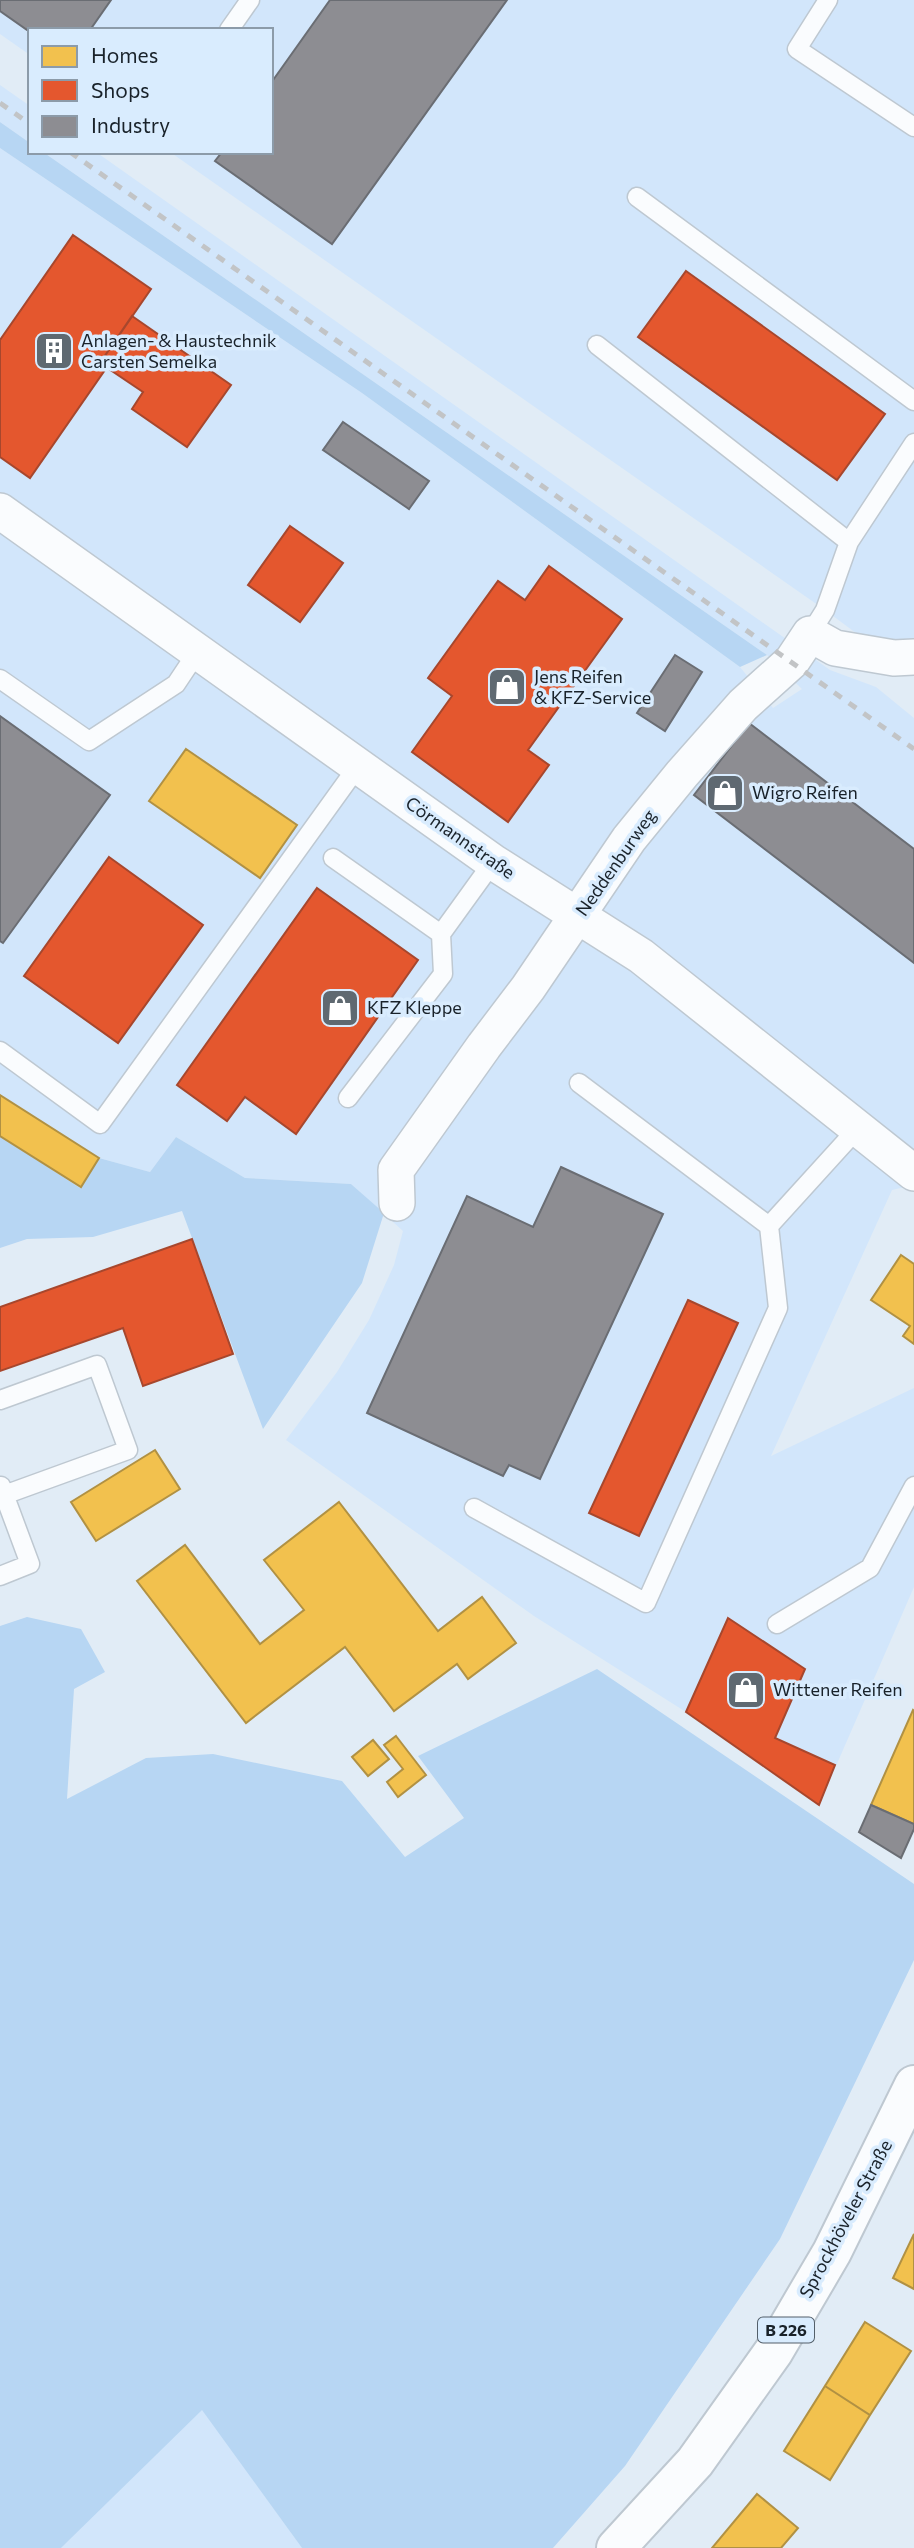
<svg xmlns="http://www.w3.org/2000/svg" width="914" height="2548" font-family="Commissioner,sans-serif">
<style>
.built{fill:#d2e6fb}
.green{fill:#b7d6f3}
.homes{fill:#f2c14e;stroke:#b19143;stroke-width:2}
.shops{fill:#e4572e;stroke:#a7472d;stroke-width:2}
.industry{fill:#8d8d92;stroke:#6a6d73;stroke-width:2}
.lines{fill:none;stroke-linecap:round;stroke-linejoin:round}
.service-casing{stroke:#bec8d1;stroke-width:21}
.minor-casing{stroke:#bec8d1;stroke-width:38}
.primary-casing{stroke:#bec8d1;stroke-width:42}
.service{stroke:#fafcfe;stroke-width:18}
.minor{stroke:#fafcfe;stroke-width:35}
.primary{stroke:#fafcfe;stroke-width:38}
.rail{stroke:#c2c4c6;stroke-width:5;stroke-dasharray:9 9;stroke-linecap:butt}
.labels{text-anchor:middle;stroke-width:7;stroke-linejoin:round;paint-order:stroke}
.shield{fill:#d9ecfe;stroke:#535f6a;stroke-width:2}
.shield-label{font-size:16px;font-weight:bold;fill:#19222a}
.poi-label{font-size:18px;fill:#19222a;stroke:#d9ecfe;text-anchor:start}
.street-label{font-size:18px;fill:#19222a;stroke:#d9ecfe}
</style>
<rect width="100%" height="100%" fill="#e1ecf6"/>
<!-- built -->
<path class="built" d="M 0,0 L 914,0 L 914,646 L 872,645 L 825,610 L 170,152 L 271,152 L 271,30 L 30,30 L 30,55 L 0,34 Z
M 0,85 L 30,106 L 30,143 L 0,122 Z
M 0,148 L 362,393 L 740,667 L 773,708 L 802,689 L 767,655 L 43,152 L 96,152 L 830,670 L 876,687 L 914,718 L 914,1185 L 892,1190 L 771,1456 L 914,1388 L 914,1587 L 819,1805 L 686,1712 L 534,1616 L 286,1440 L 337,1372 L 369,1320 L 394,1265 L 403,1231 L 351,1184 L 245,1178 L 176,1137 L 150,1172 L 99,1158 L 80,1188 L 0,1136 Z
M 202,2409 L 302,2548 L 61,2548 Z"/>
<!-- green -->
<path class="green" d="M 0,122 L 30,143 L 30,152 L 43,152 L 767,655 L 740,667 L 362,393 L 0,148 Z
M 0,1136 L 80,1188 L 99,1158 L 150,1172 L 176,1137 L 245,1178 L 351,1184 L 384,1213 L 362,1283 L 263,1429 L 182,1211 L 93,1237 L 27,1239 L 0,1248 Z
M 27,1617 L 81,1629 L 105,1672 L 74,1689 L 67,1799 L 146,1758 L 213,1754 L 342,1781 L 405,1857 L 464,1818 L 418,1756 L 597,1669 L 914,1884 L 914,1960 L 780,2239 L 625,2466 L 553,2548 L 302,2548 L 202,2410 L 61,2548 L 0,2548 L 0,1626 Z"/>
<!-- homes -->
<path class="homes" d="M 186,749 L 297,825 L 260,878 L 149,801 Z
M 0,1095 L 99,1158 L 81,1187 L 0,1136 Z
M 901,1255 L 914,1264 L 914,1344 L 903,1336 L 910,1326 L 871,1300 Z
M 155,1450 L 180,1489 L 96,1541 L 71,1502 Z
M 339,1502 L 438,1631 L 482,1597 L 516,1643 L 468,1679 L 457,1664 L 394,1711 L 345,1647 L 246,1723 L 137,1581 L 185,1545 L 260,1644 L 304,1610 L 264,1560 Z
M 913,1710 L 914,1711 L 914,1824 L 871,1805 Z
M 396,1736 L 426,1775 L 398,1797 L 387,1782 L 403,1769 L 384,1745 Z
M 373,1740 L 389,1759 L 368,1776 L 352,1757 Z
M 914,2234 L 914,2289 L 893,2278 Z
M 865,2322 L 911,2351 L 870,2415 L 825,2386 Z
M 825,2386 L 870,2415 L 830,2480 L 784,2451 Z
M 757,2494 L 798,2528 L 781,2548 L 712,2548 Z"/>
<!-- shops -->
<path class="shops" d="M 73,235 L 151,289 L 100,363 L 107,367 L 30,478 L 0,457 L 0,340 Z
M 686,271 L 885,414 L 837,480 L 638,337 Z
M 132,316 L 231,385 L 187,447 L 132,409 L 143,392 L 100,363 Z
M 290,526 L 343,563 L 300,622 L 248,585 Z
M 549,566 L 622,619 L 528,750 L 549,765 L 508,822 L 412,752 L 452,696 L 428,678 L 498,581 L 525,600 Z
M 109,857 L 203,925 L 118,1043 L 24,976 Z
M 317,888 L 418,960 L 296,1134 L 245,1097 L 227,1121 L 177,1085 Z
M 192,1239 L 233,1354 L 143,1386 L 123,1328 L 0,1371 L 0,1307 Z
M 688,1300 L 738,1323 L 639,1536 L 589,1513 Z
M 728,1618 L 805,1669 L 775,1738 L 835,1765 L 819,1805 L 686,1712 Z"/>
<!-- industry -->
<path class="industry" d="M 0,0 L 111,0 L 90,30 L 30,30 L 30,32 L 0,11 Z
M 330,0 L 507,0 L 332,244 L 215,161 L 222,152 L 271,152 L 271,83 Z
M 343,422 L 429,481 L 409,509 L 323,450 Z
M 675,655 L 702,672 L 665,731 L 637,713 Z
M 0,716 L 110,795 L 3,943 L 0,941 Z
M 749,723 L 914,849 L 914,963 L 694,795 Z
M 561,1167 L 663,1214 L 540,1479 L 509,1465 L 503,1476 L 367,1413 L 467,1196 L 533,1227 Z
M 871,1805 L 914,1824 L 914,1829 L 901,1858 L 859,1832 Z"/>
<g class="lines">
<defs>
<path id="service" d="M 828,0 L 797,49 L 914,127
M 229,30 L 250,0
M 637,197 L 914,401
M 597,345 L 849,542 L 914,443
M 810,634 L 825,610 L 849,542
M 0,679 L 89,741 L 176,684 L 198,651
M 333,858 L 441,934 L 443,974 L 348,1098
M 441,934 L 493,862
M 0,1051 L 100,1124 L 358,766
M 579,1083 L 769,1226
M 0,1400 L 97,1365 L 128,1450 L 4,1495
M 474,1508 L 646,1603 L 778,1308 L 769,1226 L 858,1128
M 0,1576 L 30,1564 L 1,1486
M 777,1624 L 870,1568 L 914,1486"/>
<path id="minor" d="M 0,511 L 493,862 L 641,956 L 914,1173
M 397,1203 L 396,1170 L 484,1046 L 528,988 L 629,839 L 682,774 L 743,705 L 792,661 L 810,634 L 835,648 L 894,658 L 914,657"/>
<path id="primary" d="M 616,2548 L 695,2462 L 774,2351 L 832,2252 L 914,2085"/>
</defs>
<!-- service casing -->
<use href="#service" class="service-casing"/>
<!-- minor casing -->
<use href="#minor" class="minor-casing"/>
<!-- primary casing -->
<use href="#primary" class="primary-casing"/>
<!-- service -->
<use href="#service" class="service"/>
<!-- minor -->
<use href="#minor" class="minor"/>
<!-- primary -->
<use href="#primary" class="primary"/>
<!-- rail -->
<path class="rail" d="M 0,103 L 30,124
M 70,152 L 914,749"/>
</g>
<!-- icons -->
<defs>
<symbol id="building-square" viewBox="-11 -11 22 22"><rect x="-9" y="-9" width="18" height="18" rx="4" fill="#5f6971" stroke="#d9ecfe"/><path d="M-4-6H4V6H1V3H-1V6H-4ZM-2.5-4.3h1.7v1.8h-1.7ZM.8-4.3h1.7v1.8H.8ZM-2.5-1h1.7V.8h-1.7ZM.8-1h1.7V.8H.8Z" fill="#fff"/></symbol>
<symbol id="shop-square" viewBox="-11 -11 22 22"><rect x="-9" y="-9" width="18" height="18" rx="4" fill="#5f6971" stroke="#d9ecfe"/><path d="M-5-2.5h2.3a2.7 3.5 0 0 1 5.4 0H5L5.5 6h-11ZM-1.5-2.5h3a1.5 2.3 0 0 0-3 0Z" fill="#fff"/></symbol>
</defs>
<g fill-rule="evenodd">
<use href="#building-square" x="32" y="329" width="44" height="44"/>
<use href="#shop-square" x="485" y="665" width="44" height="44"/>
<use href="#shop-square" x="703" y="771" width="44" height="44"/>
<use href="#shop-square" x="318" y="986" width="44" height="44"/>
<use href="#shop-square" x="724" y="1668" width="44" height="44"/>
</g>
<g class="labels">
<!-- shield labels -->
<rect class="shield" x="758" y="2317.5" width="56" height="25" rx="5"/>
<g class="shield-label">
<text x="786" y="2336">B 226</text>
</g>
<!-- poi labels -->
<g class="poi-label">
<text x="81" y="347">Anlagen- &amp; Haustechnik<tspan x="81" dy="21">Carsten Semelka</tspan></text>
<text x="534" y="683">Jens Reifen<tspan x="534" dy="21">&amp; KFZ-Service</tspan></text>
<text x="752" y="799">Wigro Reifen</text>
<text x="367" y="1014">KFZ Kleppe</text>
<text x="773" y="1696">Wittener Reifen</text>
</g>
<!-- street labels -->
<g class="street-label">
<text transform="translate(460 838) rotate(35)" y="6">Cörmannstraße</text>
<text transform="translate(616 863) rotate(-55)" y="6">Neddenburweg</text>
<text transform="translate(846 2219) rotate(-62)" y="6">Sprockhöveler Straße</text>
</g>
</g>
<!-- legend -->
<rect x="28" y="28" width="245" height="126" fill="#d9ecfe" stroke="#8c9ba9" stroke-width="2"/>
<rect x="42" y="46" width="35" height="21" fill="#f2c14e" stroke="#8c9ba9" stroke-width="2"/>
<text x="91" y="63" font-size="21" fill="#19222a">Homes</text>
<rect x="42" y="80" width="35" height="21" fill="#e4572e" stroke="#8c9ba9" stroke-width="2"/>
<text x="91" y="98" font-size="21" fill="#19222a">Shops</text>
<rect x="42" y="116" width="35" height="21" fill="#8d8d92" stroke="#8c9ba9" stroke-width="2"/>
<text x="91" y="133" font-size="21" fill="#19222a">Industry</text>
</svg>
